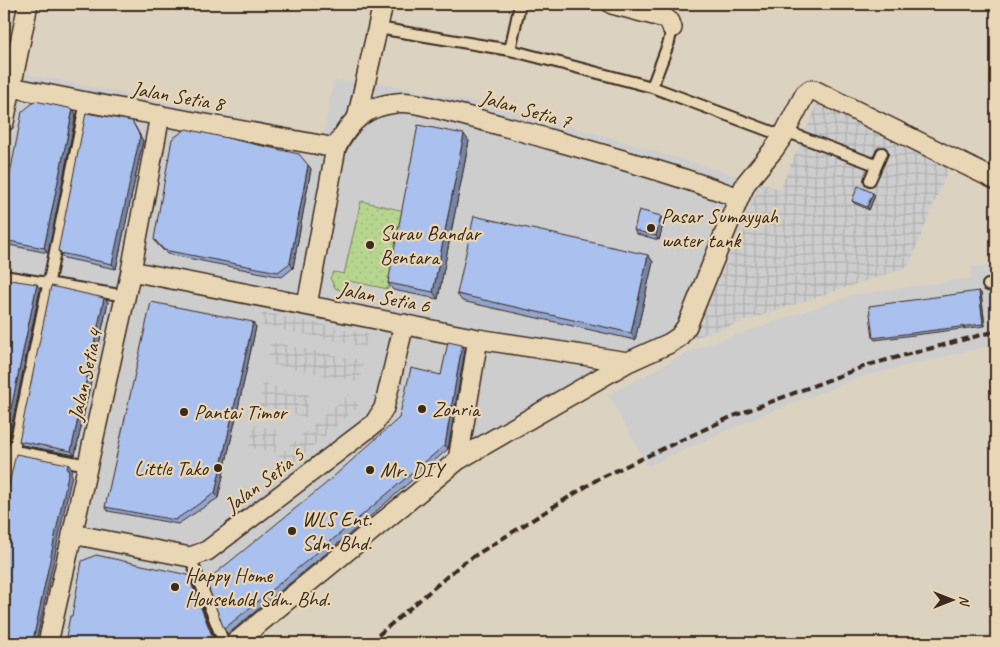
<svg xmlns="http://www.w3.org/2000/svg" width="1000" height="647" font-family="Caveat,sans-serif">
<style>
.built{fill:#cdcdce}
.industrial{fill:url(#industrial-grid)}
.grass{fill:url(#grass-dots);stroke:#788057}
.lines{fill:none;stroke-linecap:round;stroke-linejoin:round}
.lane-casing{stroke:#3b2a1e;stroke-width:14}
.street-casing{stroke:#3b2a1e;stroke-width:22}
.lane{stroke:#e8d6b4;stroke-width:10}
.street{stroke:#e8d6b4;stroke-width:19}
.rail{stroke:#3b2a1e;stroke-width:4;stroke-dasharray:8 4;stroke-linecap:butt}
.wall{fill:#92a5cd;stroke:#3b2a1e}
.shaded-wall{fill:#7786a7;stroke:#3b2a1e}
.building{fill:#aac0ee;stroke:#3b2a1e}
.poi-dot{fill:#3b2a1e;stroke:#e8d6b4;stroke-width:2}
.labels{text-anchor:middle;stroke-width:4.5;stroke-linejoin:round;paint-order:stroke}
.street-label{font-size:21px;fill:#3b2a1e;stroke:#e8d6b4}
.poi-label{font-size:21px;fill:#3b2a1e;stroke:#e8d6b4;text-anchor:start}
</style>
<defs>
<pattern id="industrial-grid" width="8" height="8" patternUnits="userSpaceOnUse" patternTransform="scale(1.25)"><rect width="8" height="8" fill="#cdcdce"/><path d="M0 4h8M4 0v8" fill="none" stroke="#b1b0b0"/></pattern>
<pattern id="grass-dots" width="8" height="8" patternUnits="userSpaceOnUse" patternTransform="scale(1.25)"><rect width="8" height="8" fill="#b6d690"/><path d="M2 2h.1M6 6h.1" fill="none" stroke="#9db87c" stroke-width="1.8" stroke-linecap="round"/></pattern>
</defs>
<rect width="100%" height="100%" fill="#dcd2c0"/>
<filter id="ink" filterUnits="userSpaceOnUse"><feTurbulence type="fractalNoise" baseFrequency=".02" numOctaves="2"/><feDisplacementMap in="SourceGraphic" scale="10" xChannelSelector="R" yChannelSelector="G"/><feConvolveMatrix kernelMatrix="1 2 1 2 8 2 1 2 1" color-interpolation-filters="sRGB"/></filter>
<g filter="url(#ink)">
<!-- built -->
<path class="built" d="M 4,69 L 323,135 L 334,81 L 382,83 L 523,112 L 761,183 L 693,338 L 624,375 L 467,465 L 350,557 L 250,643 L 4,643 Z
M 996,264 L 996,344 L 861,377 L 762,415 L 648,466 L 608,395 L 693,350 L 853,295 L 972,278 L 972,267 Z"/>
<!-- industrial -->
<path class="industrial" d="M 818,102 L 951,162 L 908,267 L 693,338 L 761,183 L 780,189 Z
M 262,312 L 368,334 L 365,347 L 260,325 Z
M 271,342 L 364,361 L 360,383 L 266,363 Z
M 263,384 L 310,395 L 306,417 L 258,406 Z
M 349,394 L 359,406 L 288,467 L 278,456 Z
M 254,425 L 280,430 L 275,453 L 249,447 Z"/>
<!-- grass -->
<path class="grass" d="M 361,201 L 404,211 L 388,289 L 349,281 L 345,292 L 335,288 L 330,278 L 334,272 L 344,274 Z"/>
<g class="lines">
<defs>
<path id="lane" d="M 378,28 L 510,50 L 652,87 L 783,136
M 510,50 L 520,4
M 652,87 L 669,42 L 672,28
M 785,131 L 876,165
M 870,180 L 882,153
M 4,276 L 126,296
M 988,285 L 996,286
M 4,449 L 88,465
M 4,498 L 86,102
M 190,557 L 224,643"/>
<path id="street" d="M 612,4 L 665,18 L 670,22 L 672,28
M 11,87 L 86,102 L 336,148
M 357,119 L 383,4
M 4,122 L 28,4
M 739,198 L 746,183 L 774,149 L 783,136 L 805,94 L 810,90 L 814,90 L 996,180
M 131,271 L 478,339 L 628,362
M 458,460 L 478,339
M 72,534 L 190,557 L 207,551 L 374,424 L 384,408 L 404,324
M 48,643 L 131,271 L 160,115
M 235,643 L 458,460 L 628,362 L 670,343 L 679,337 L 687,326 L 739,198 C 664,170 587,150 510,128 C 485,121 460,114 434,108 C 422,105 408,101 396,103 C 366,106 349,121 336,148 L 307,305"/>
</defs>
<!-- lane casing -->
<use href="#lane" class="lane-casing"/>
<!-- street casing -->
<use href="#street" class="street-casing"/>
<!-- lane -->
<use href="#lane" class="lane"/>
<!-- street -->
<use href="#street" class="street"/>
<!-- rail -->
<path class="rail" d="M 369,643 L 463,563 L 598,479 L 731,417 L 868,365 L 996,331"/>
</g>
<!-- wall -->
<path class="wall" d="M 73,109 L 76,114 L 48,253 L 4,244 L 4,205 Z
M 135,126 L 143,141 L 116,269 L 64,258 L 58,251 Z
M 469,141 L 438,299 L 393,290 L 388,283 Z
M 308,165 L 311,169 L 293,268 L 282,277 L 167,254 L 157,244 L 154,239 Z
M 873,193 L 875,195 L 869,210 L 854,203 L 852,201 Z
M 661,216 L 664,221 L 659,240 L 637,234 L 634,230 Z
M 648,255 L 653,262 L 635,340 L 462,301 L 457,294 Z
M 4,279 L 40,289 L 8,443 L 4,443 Z
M 979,291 L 981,293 L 985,326 L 875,340 L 873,338 Z
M 108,302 L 75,455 L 22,445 L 19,441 Z
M 256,327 L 218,498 L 178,524 L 108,511 L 105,507 Z
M 465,350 L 448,449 L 358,527 L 228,634 L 224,629 L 399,418 Z
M 191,579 L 216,643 L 65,643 L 72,616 Z"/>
<!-- shaded-wall -->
<path class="shaded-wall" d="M 73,109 L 76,114 L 48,253 L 44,248 Z
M 132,121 L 143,141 L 116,269 L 112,264 Z
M 464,134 L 469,141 L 438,299 L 433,292 Z
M 308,165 L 311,169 L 293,268 L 290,263 Z
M 873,193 L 875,195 L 869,210 L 867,207 Z
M 661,216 L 664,221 L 659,240 L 656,236 Z
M 648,255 L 653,262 L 635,340 L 631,333 Z
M 37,284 L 40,289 L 8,443 L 5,438 Z
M 979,291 L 981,293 L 985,326 L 983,324 Z
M 104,298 L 108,302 L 75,455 L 71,451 Z
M 253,322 L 256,327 L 218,498 L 215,493 Z
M 462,345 L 465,350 L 448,449 L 445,445 Z
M 4,454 L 6,456 L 4,465 Z
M 68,464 L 72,469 L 71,473 L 72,475 L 36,643 L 35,643 L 33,640 Z
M 188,575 L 191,579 L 216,643 L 213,638 Z"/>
<!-- building -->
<path class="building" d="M 35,101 L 73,109 L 44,248 L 4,240 L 4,205 L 22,112 Z
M 86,113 L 132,121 L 140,136 L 112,264 L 60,253 L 61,252 L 58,251 Z
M 418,125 L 464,134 L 433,292 L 388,283 Z
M 186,129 L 299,154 L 308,165 L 290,263 L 278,272 L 164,250 L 154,239 L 172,139 Z
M 858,186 L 873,193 L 867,207 L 852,201 Z
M 639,210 L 661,216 L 656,236 L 634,230 Z
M 474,216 L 648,255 L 631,333 L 457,294 Z
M 4,279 L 37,284 L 5,438 L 4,438 Z
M 51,286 L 104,298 L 71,451 L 19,441 Z
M 979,291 L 983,324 L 873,338 L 869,306 Z
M 151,302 L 253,322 L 215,493 L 175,520 L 105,507 Z
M 448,342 L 462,345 L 445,445 L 354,522 L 224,629 L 206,581 L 323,486 L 399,418 L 411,368 L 441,375 Z
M 16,454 L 68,464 L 67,470 L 69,470 L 33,640 L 29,643 L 4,643 L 4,499 L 6,497 Z
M 96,555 L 188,575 L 213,638 L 207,643 L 65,643 L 70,616 L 72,616 L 82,561 Z"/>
</g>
<!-- markers -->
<g class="poi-dot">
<circle cx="651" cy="228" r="5"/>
<circle cx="370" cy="245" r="5"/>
<circle cx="422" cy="409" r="5"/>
<circle cx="184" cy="412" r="5"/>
<circle cx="218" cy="468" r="5"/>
<circle cx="370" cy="470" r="5"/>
<circle cx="292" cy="531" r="5"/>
<circle cx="175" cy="587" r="5"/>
</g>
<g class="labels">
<!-- street labels -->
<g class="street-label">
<text transform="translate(178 96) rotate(10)" y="7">Jalan Setia 8</text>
<text transform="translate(526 109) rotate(16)" y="7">Jalan Setia 7</text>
<text transform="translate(384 297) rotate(11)" y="7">Jalan Setia 6</text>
<text transform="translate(85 375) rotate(-77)" y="7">Jalan Setia 4</text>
<text transform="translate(264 480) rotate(-37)" y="7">Jalan Setia 5</text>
</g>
<!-- poi labels -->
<g class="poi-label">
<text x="661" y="223">Pasar Sumayyah<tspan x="661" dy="24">water tank</tspan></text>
<text x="380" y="240">Surau Bandar<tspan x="380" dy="24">Bentara</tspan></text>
<text x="432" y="416">Zonria</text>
<text x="194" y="419">Pantai Timor</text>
<text x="208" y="475" text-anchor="end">Little Tako</text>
<text x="380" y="477">Mr. DIY</text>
<text x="302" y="526">WLS Ent.<tspan x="302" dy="24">Sdn. Bhd.</tspan></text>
<text x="185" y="582">Happy Home<tspan x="185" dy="24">Household Sdn. Bhd.</tspan></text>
</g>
</g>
<!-- margin -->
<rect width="1000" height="647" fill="none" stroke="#e8d6b4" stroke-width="20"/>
<rect x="10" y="10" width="980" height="627" fill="none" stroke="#3b2a1e" stroke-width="2" filter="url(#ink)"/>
<!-- north arrow -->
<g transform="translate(952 600) rotate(90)" stroke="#e8d6b4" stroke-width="4" paint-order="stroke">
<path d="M0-4L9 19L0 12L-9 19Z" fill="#3b2a1e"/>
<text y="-8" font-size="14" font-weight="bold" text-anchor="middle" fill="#3b2a1e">N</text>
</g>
</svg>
